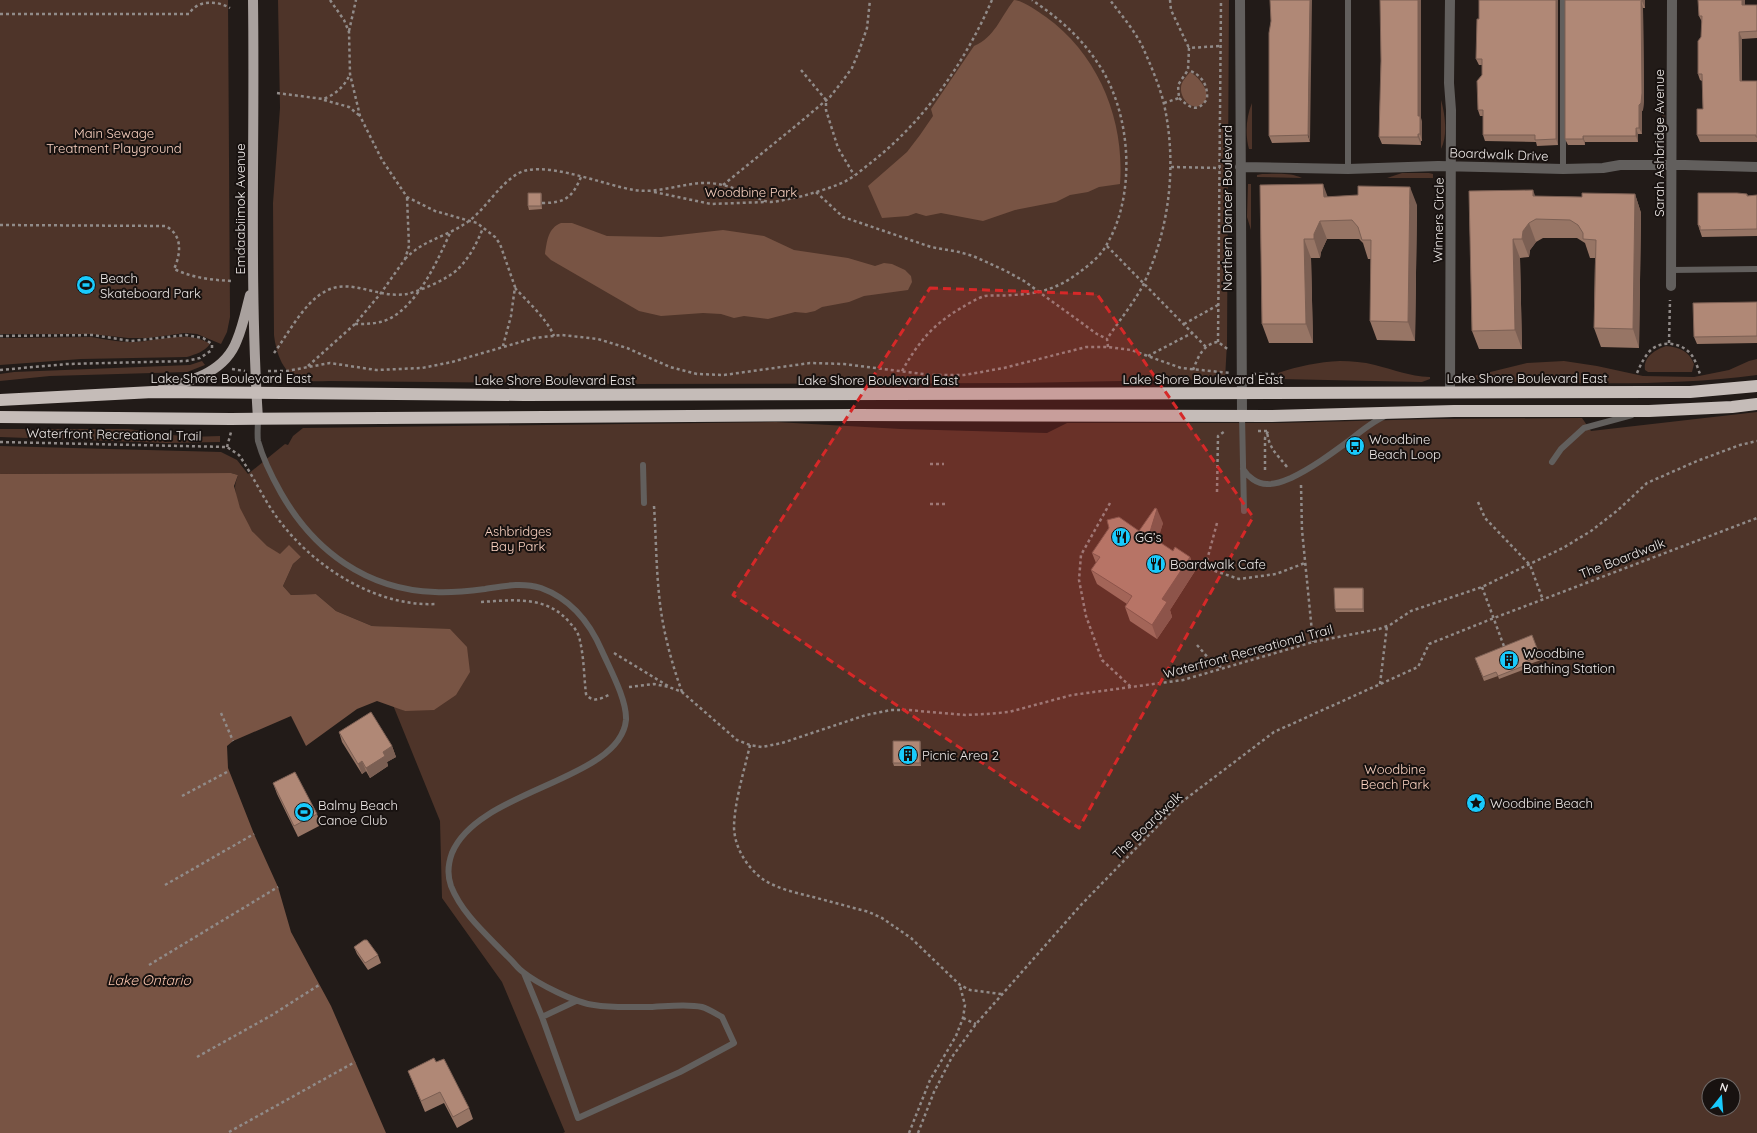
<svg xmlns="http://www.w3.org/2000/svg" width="1757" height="1133" font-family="Quicksand,sans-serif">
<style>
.green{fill:#4e3429;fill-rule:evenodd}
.water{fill:#785444}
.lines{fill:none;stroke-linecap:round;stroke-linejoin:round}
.path{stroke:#918b89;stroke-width:2.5;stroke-dasharray:3 3;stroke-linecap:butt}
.lane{stroke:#625f5d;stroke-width:6}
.street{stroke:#625f5d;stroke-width:10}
.primary{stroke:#a9a19e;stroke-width:10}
.highway{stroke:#c5bcb8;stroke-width:12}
.wall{fill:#977565}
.shaded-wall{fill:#7b5f53}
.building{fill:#b08876;stroke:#7b5f53}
.marked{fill:#d62828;fill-opacity:0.2;stroke:#d62828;stroke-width:3;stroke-dasharray:8 5;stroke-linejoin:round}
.labels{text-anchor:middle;stroke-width:4;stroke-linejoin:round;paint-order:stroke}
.park-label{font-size:13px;fill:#fad2c1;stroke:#181210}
.street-label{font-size:13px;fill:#eee9e7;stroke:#181210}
.poi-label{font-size:13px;fill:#eee9e7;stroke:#181210;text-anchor:start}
.water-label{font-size:14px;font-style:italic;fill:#f9c4ad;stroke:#181210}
</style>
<rect width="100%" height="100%" fill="#221b18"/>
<!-- green -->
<path class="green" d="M 0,0 L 228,0 L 230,317 L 227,332 L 221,344 L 197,334 L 185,333 L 148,338 L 128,338 L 91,334 L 0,334 Z
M 278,0 L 1229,0 L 1227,343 L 1225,379 L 1019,383 L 627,384 L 329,381 C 321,381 311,382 303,380 C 283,376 276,352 274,335 L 273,203 L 280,108 Z
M 1441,100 C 1445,114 1448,135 1441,149 Z
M 1252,103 L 1252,149 L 1249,149 C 1245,135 1246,117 1252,103 Z
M 1662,104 C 1666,118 1667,135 1663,148 Z
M 1402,173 L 1429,173 L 1433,174 L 1433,178 L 1387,178 Z
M 1262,174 C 1276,174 1290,172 1302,178 L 1257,177 L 1257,175 Z
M 1248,184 L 1251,184 L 1251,230 L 1247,217 Z
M 91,337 C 104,339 118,342 131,342 C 157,342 187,329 210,344 C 204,352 196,354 187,357 L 81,359 L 0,365 L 0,338 Z
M 1666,346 C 1679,347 1689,351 1694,364 L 1692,372 L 1648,372 L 1645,370 C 1643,357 1655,350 1666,346 Z
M 1757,359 L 1757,375 C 1667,387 1574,383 1483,381 L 1474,378 L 1474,376 L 1527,363 L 1564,361 L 1597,366 L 1643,376 L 1694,377 L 1729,370 L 1749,361 Z
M 202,361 L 205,365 L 187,372 L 50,376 L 0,381 L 0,374 L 14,372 L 190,365 Z
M 1340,361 C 1352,361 1363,362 1375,365 C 1395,370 1408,376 1430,377 L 1430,379 L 1422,382 L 1279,379 L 1278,373 C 1299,366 1318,362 1340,361 Z
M 1757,412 L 1757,1133 L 563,1133 L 565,1132 L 502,982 L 442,898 L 440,821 L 393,705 L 405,711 L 405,628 L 372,626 L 336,611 L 316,594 L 291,595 L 283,586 L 293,564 L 301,557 C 294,556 286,556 279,554 C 256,544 236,512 235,487 C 235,483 237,479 238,475 L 231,473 L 0,474 L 0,446 L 221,452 L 237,460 L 248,474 L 285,444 L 288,445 L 293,436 L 303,428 L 776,422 L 901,429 L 1047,433 L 1067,423 L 1279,423 L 1431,419 L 1582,418 L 1591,431 ZM 1709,1085 L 1733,1085 L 1733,1109 L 1709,1109 Z
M 0,429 L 128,429 L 188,437 L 220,436 L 220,442 L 167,443 L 0,437 Z"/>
<!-- water -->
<path class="water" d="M 1014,0 C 1024,1 1037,11 1046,17 C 1099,55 1125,121 1120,184 L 1099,187 L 1088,192 L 1070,195 L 1056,202 L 1015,210 L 983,221 L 941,213 L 926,216 L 916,213 L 908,216 L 882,218 L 868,186 L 907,152 L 920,135 L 933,116 L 931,109 L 974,46 C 995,37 1000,18 1014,0 Z
M 1190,72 C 1199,77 1215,95 1201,105 C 1191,111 1180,98 1181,88 C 1181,82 1186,77 1190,72 Z
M 561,223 L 572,223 L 607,236 L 661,237 L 723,230 L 764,236 L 794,250 L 848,258 L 875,266 L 884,263 L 892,264 L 905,270 L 911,276 L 912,282 L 908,290 L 864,296 L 849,302 L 822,307 L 815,311 L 806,313 L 795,312 L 768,319 L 744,316 L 734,318 L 721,314 L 703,313 L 661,316 L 639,311 L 551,260 L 545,254 C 547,241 548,228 561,223 Z
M 231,473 L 238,475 L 234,486 L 240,508 L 252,531 L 267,546 L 280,554 L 289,545 L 301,557 L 293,564 L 283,586 L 291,595 L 316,594 L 336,611 L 372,626 L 450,629 L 467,647 L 470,672 L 456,695 L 434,710 L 405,711 L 377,701 L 357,709 L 306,746 L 291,716 L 233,741 L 227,746 L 228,768 L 254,834 L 278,887 L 291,932 L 331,1006 L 386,1133 L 0,1133 L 0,474 Z"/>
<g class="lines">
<!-- path -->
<path class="path" d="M 330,0 L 344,20 L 349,32 L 350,74 L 360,116 L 382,160 L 407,197 L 435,211 L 477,223 L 495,237 L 500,244 L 515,287 L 511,316 L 503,346
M 1170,0 L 1171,10 L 1189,48
M 0,14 L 189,14 C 197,0 216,0 230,8
M 349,31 L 356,0
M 801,70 L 826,100 L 826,110 L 838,148 L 854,175
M 277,93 L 323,99 C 335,95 345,86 350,74
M 1179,98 C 1189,107 1197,114 1207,99 C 1208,85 1202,75 1188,70
M 324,100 L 349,107 L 360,116
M 1164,103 L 1179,98 L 1178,85 L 1188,70 L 1189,48 L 1220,46
M 1171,167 L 1220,168
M 723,185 L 798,124 L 830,97 L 841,83 L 852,68 L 859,51 L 867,28 L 870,0
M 654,192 L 711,204 L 765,202
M 816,192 L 843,217 L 931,247 L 959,252 L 973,256 L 1006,271 L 1024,281 L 1097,334 L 1107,339
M 542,203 C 565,203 572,198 581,177
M 0,225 L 165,226 C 183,234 181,254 174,269 C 193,278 212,280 232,281
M 1107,246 L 1206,347
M 405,259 C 424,239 447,237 469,221 C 488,207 505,174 528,170 C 557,165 605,185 634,190 C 660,194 684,182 709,183 C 724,184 737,189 751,195 C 757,197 764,202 771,202 C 782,201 792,198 803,196 C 816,192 831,188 844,182 C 854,177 864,168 873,161 C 926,119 965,62 992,0
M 515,288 C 527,301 547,319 554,336
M 355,324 C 367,324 378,324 389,319 C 418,304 437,262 450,233
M 1184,324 L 1218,305
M 0,336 L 93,335 L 131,341 L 186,335 L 203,338 L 212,344 L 212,350
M 1218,342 L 1221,0
M 1669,343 L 1670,300
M 1108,347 L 1107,339 C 1118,322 1137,299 1145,281 C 1170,226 1177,163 1164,104 C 1160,87 1151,66 1144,50 C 1136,32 1122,16 1110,0
M 274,353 C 288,334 305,301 326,291 C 344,281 364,290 382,293 C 390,295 399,295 407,294 C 420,291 448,279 458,269 C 470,257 477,243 483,228
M 1148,356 L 1192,333
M 308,366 L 355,324 L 381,293 L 405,259 L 409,246 L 407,197
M 232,369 L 245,371
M 0,370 L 67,364 L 186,361 L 200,358 L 212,350
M 1193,370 C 1198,357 1203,344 1218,342 L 1229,350
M 268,371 L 287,371 L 330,363 L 376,370 L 422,368 L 452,362 L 534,338 L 562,335 L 598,339 L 627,348 L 670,367 L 697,374 L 724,375 L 810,363 L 844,364 L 931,375 L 964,375 L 1004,368 L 1086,347 L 1108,347 L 1131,350 L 1181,368 L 1230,373
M 902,371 C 918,343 932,325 961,308 C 968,304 977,298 985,296 C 994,295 1003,296 1012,295 C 1037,294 1057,289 1077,274 C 1088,266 1101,256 1107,244 C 1137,193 1131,110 1097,62 C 1080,36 1057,17 1032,0
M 1637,373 C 1641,364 1645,355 1652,349 C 1665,339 1685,344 1693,357 C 1696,362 1698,369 1700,374
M 1253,374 L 1273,374 L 1273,379
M 1258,431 L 1267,431 C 1269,449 1276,453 1287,467
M 0,442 L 227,447 L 239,455 C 254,477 265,503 282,524 C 317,569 378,607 436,604
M 227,447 L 231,432
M 930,464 L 944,464
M 1265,470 L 1265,438 L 1269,429
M 1301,485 L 1302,530 L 1313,642
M 1217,492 L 1218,436 L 1225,431
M 1478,502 L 1485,518 L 1530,565 L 1543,600
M 1110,503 L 1081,555 L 1079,580 L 1086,616 L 1102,660 L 1131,687
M 930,504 L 946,504
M 654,506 C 656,535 656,565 659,594 C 662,628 671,661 682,692
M 1217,523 L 1206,564 L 1209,569 L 1239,579 L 1276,574 L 1305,563
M 1482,587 L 1505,649
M 481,602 C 513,600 547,595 570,623 C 575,628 579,634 580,641 C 584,658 584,677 586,694 C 593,704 602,698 611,694
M 1197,645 L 1210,660 L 1224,669
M 614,653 L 668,686
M 1380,684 L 1387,626
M 629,687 L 654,684 L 669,687 L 682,692 L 737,740 L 750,745 L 762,747 L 782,743 L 866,715 L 891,710 L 908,710 L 965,715 L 986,714 L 1009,712 L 1072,695 L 1183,680 L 1313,642 L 1379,629 L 1390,625 L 1411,611 L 1482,587 L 1563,548 L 1591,531 L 1618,510 L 1647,483 L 1697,461 L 1740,445 L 1757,441
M 221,713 L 233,741
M 750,745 C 744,772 735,799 734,826 C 734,847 747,868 764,880 C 778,889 797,893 813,897 C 832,902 850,907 869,912 L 882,918 L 911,938 L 960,985 L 970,990 L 1001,994
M 182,796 L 227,772
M 165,885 L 254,834
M 149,965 L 278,887
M 963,1018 L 976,1024
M 197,1057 L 272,1015 L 319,985
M 229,1132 L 355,1062
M 909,1133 L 930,1080 L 956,1036 L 963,1018 L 965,1005 L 960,986
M 918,1133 L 934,1092 L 952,1057 L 976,1024 L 1080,906 L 1179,804 L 1274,732 L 1418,667 L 1429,644 L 1494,618 L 1757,518"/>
<!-- lane -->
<path class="lane" d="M 1563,0 L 1563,169
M 1348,169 L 1348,0
M 1671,270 L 1757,269
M 1242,416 L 1244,511
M 258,419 C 258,426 257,434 258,441 C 263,459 272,477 281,493 C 314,551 367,590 435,592 C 452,593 469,591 485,589 C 504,586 522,582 541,588 C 571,599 590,623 602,651 C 610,669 627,700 626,720 C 620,781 478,789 452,853 C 448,864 447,875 451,886 C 462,914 487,935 507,956 C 513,961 517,968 523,972 C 538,984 576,1003 594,1005 C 611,1008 629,1007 645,1007 C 662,1007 686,1003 702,1007 C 709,1009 716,1014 722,1017 L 734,1043 L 680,1072 L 578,1118 L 542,1017 L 524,973
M 1552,462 L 1561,449 L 1584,428 L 1632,415
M 643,465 L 644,503
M 1243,469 C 1248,477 1257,484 1267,484 C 1275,485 1284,481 1291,478 C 1312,468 1331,454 1350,440 C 1361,431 1372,422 1385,416
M 542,1017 L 576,1001"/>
<!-- street -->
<path class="street" d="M 1240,0 L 1242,416
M 1240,167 L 1348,169 L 1438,166 L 1563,169 L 1603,168 L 1620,165 L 1685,165 L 1757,167
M 1671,286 L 1672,0
M 1450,392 L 1451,110 L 1449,83 L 1450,0"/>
<!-- primary -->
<path class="primary" d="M 253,0 C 255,140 249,279 258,419
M 160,390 C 190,381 225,373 237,340 C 243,326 246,310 250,295"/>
<!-- highway -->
<path class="highway" d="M 0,400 L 153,392 L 524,395 L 1651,392 L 1690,392 L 1757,386
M 0,417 L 231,419 L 855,415 L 1272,416 L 1454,411 L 1649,411 L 1732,407 L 1757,404"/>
</g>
<!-- wall -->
<path class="wall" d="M 1558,0 L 1558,145 L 1537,146 L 1536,142 L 1485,141 L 1483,135 L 1483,116 L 1480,116 L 1478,110 L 1482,75 L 1482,65 L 1479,65 L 1476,59 L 1479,19 Z
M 1565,0 L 1645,0 L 1645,8 L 1643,8 L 1644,99 L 1643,110 L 1642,111 L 1642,134 L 1638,134 L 1638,142 L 1585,142 L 1585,145 L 1568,145 L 1565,139 Z
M 1745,5 L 1757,5 L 1757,38 L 1742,39 L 1742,81 L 1757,81 L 1757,142 L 1700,142 L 1697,135 L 1703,109 L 1702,81 L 1700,80 L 1698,74 L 1701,37 L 1702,22 L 1699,16 Z
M 1271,21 L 1310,142 L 1272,143 L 1269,136 Z
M 1381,61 L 1421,118 L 1422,123 L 1422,141 L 1421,141 L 1421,145 L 1382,144 L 1379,137 Z
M 1260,185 L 1328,197 L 1417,205 L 1415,341 L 1377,340 L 1370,321 L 1371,259 L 1368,259 L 1363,243 L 1359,239 L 1327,239 L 1321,252 L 1320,258 L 1311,258 L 1313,343 L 1269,343 L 1262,324 Z
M 1469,191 L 1535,196 L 1582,197 L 1635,194 L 1641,213 L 1639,348 L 1601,347 L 1594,328 L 1595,258 L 1590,258 L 1585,243 L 1577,238 L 1543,238 L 1536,242 L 1530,250 L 1529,257 L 1520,258 L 1522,349 L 1479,349 L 1472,331 Z
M 541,193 L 542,196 L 542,209 L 529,210 L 528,206 Z
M 1747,194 L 1748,196 L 1757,195 L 1757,236 L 1702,237 L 1698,225 Z
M 1757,302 L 1757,343 L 1697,344 L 1694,337 Z
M 1163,523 L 1157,541 L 1173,551 L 1190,557 L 1195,571 L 1170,610 L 1172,617 L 1157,639 L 1130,621 L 1125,607 L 1127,604 L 1097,584 L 1091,570 L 1096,563 L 1092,553 L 1139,531 Z
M 1363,588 L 1364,592 L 1364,612 L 1336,612 L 1335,609 Z
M 1532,635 L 1541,660 L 1527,665 L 1528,668 L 1499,679 L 1498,676 L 1484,681 L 1475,658 Z
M 339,732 L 392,746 L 396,757 L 387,762 L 388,766 L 370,778 L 366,771 L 362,774 L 342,742 Z
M 920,741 L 921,744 L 921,766 L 894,766 L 893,763 Z
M 273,783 L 317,814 L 321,825 L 298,837 L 277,794 Z
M 354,947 L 378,955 L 381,963 L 368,970 L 357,954 Z
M 436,1062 L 469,1108 L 473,1119 L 457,1128 L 444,1103 L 425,1112 L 408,1071 Z"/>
<!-- shaded-wall -->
<path class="shaded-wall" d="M 1310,0 L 1312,0 L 1310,142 L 1308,135 Z
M 1418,0 L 1421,0 L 1421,118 L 1422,123 L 1422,141 L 1420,134 L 1418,116 Z
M 1556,0 L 1558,0 L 1558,145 L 1556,139 Z
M 1642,0 L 1645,0 L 1645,8 L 1642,1 Z
M 1742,0 L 1745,0 L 1745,11 L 1742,5 Z
M 1641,1 L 1643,8 L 1644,99 L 1643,110 L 1642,111 L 1642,134 L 1639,128 Z
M 1739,32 L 1742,39 L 1742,87 L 1740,81 Z
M 1636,128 L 1638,134 L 1638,142 L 1636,136 Z
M 1418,134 L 1421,141 L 1421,145 L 1418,137 Z
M 1583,136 L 1585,142 L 1585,145 L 1583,139 Z
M 1323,184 L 1330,203 L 1324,197 Z
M 1410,187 L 1417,205 L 1415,341 L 1408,322 Z
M 1533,190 L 1540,209 L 1533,196 Z
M 541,193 L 542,196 L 542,209 L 541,206 Z
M 1635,194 L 1641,213 L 1639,348 L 1633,329 Z
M 1320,221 L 1327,239 L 1321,252 L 1320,258 L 1314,239 L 1314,234 Z
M 1529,223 L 1536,242 L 1530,250 L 1529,257 L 1522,239 L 1523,231 Z
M 1304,239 L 1311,258 L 1313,343 L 1306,324 Z
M 1513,239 L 1520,258 L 1522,349 L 1515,330 Z
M 1157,509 L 1163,523 L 1155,550 L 1149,535 Z
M 1190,557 L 1195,571 L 1170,610 L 1172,617 L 1157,639 L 1152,625 L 1162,599 Z
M 1363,588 L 1364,592 L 1364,612 L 1363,609 Z
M 920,741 L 921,744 L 921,766 L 920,763 Z
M 392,746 L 396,757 L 387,762 L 388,766 L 370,778 L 366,768 L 383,752 Z
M 362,761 L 366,771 L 362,774 L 358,764 Z"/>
<!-- building -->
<path class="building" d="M 1270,0 L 1310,0 L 1308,135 L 1269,136 L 1269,33 L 1271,21 Z
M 1380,0 L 1418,0 L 1418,116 L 1420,116 L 1420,134 L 1418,134 L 1418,137 L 1379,137 L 1381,61 Z
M 1479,0 L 1556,0 L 1556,139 L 1535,140 L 1535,135 L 1483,135 L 1483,110 L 1478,110 L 1477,81 L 1482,75 L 1482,59 L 1476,59 L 1477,19 L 1479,19 Z
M 1565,0 L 1642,0 L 1642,1 L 1641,1 L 1642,93 L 1641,103 L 1639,105 L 1639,128 L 1636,128 L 1636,136 L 1583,136 L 1583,139 L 1565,139 Z
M 1698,0 L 1742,0 L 1742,5 L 1757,5 L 1757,31 L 1739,32 L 1740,81 L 1757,81 L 1757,137 L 1756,137 L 1756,135 L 1697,135 L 1697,109 L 1703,109 L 1702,74 L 1698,74 L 1698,41 L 1701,37 L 1702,16 L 1699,16 Z
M 1323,184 L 1324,197 L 1358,195 L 1358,186 L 1410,187 L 1408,322 L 1370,321 L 1371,240 L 1362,240 L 1358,227 L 1352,220 L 1320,221 L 1314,234 L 1314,239 L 1304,239 L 1306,324 L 1262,324 L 1260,185 Z
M 1533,190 L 1533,196 L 1582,197 L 1582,193 L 1635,194 L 1633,329 L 1594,328 L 1596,240 L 1583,239 L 1583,233 L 1578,225 L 1570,220 L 1536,219 L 1529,223 L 1523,231 L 1522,239 L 1513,239 L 1515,330 L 1472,331 L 1469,191 Z
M 528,193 L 541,193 L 541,206 L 528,206 Z
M 1698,193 L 1737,193 L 1747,194 L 1747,196 L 1757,195 L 1757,229 L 1700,230 L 1700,226 L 1698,225 Z
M 1757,302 L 1757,336 L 1694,337 L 1693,303 Z
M 1155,508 L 1157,509 L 1149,535 L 1173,551 L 1175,547 L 1190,557 L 1162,599 L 1167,602 L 1152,625 L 1125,607 L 1132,596 L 1091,570 L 1100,557 L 1092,553 L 1109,528 L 1107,520 L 1119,517 L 1139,531 Z
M 1334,588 L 1363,588 L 1363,609 L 1335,609 Z
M 1532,635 L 1540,656 L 1525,662 L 1526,665 L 1498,676 L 1496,672 L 1483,677 L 1475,658 Z
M 371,712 L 392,746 L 383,752 L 385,756 L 366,768 L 362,761 L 358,764 L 339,732 Z
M 893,741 L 920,741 L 920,763 L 893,763 Z
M 295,772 L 317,814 L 294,826 L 273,783 Z
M 364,940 L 367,940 L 378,955 L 365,963 L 354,947 Z
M 434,1058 L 436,1062 L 444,1059 L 469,1108 L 453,1117 L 440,1092 L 421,1101 L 408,1071 Z"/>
<!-- marked area -->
<path class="marked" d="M 930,288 L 1097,294 L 1253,517 L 1079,828 L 733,595 Z"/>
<!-- icons -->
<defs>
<symbol id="stadium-disc" viewBox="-11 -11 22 22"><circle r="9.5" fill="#19cafc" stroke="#181210"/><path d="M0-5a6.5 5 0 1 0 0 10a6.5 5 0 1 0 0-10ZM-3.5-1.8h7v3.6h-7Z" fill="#111"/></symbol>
<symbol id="bus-disc" viewBox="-11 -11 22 22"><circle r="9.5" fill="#19cafc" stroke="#181210"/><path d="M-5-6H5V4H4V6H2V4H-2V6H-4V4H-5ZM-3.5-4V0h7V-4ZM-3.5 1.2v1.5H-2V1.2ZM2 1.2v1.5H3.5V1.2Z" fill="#111"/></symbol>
<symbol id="restaurant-disc" viewBox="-11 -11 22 22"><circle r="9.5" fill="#19cafc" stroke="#181210"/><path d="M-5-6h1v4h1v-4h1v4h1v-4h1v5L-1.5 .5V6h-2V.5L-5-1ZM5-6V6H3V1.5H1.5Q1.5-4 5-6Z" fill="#111"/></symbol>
<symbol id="building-disc" viewBox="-11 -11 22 22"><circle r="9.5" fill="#19cafc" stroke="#181210"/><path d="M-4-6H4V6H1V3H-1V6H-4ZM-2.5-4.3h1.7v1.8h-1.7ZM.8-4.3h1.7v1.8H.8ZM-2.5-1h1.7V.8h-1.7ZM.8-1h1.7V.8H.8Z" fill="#111"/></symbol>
<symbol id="sight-disc" viewBox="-11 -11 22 22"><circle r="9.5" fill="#19cafc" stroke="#181210"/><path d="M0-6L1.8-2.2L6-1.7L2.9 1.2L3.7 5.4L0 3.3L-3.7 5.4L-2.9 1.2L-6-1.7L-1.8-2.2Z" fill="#111"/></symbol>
</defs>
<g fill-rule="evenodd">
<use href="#stadium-disc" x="75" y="274" width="22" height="22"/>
<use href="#bus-disc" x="1344" y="435" width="22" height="22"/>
<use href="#restaurant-disc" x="1110" y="526" width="22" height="22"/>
<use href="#restaurant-disc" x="1145" y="553" width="22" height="22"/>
<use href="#building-disc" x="1498" y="649" width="22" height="22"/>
<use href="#building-disc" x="897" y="744" width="22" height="22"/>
<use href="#sight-disc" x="1465" y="792" width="22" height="22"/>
<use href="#stadium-disc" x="293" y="801" width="22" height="22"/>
</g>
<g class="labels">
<!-- park labels -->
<g class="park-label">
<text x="114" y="138">Main Sewage<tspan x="114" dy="15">Treatment Playground</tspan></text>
<text x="751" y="197">Woodbine Park</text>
<text x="518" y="536">Ashbridges<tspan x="518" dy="15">Bay Park</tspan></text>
<text x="1395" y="774">Woodbine<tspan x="1395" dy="15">Beach Park</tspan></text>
</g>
<!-- street labels -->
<g class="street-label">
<text transform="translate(1659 143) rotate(-90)" y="5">Sarah Ashbridge Avenue</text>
<text transform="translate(1499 154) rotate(2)" y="5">Boardwalk Drive</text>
<text transform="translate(1227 208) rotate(-90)" y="5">Northern Dancer Boulevard</text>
<text transform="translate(240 209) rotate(-90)" y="5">Emdaabiimok Avenue</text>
<text transform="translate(1438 220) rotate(-89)" y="5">Winners Circle</text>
<text x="231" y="383">Lake Shore Boulevard East</text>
<text x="1527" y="383">Lake Shore Boulevard East</text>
<text x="1203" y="384">Lake Shore Boulevard East</text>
<text x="555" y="385">Lake Shore Boulevard East</text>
<text x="878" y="385">Lake Shore Boulevard East</text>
<text transform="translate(114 434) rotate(1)" y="5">Waterfront Recreational Trail</text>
<text transform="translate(1622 558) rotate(-21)" y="5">The Boardwalk</text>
<text transform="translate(1248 651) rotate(-15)" y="5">Waterfront Recreational Trail</text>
<text transform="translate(1147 825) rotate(-44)" y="5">The Boardwalk</text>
</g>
<!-- poi labels -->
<g class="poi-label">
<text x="100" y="283">Beach<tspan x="100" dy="15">Skateboard Park</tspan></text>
<text x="1369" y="444">Woodbine<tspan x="1369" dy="15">Beach Loop</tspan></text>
<text x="1135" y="542">GG’s</text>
<text x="1170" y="569">Boardwalk Cafe</text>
<text x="1523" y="658">Woodbine<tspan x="1523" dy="15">Bathing Station</tspan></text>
<text x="922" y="760">Picnic Area 2</text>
<text x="1490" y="808">Woodbine Beach</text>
<text x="318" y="810">Balmy Beach<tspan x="318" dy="15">Canoe Club</tspan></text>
</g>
<!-- water labels -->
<g class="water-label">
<text x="149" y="985">Lake Ontario</text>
</g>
</g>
<!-- north arrow -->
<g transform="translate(1721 1097) rotate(17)"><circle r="19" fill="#181210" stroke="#6e6866"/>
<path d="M0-3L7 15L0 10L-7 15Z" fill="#19cafc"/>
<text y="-6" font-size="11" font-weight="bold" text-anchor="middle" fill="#eee9e7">N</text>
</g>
</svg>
